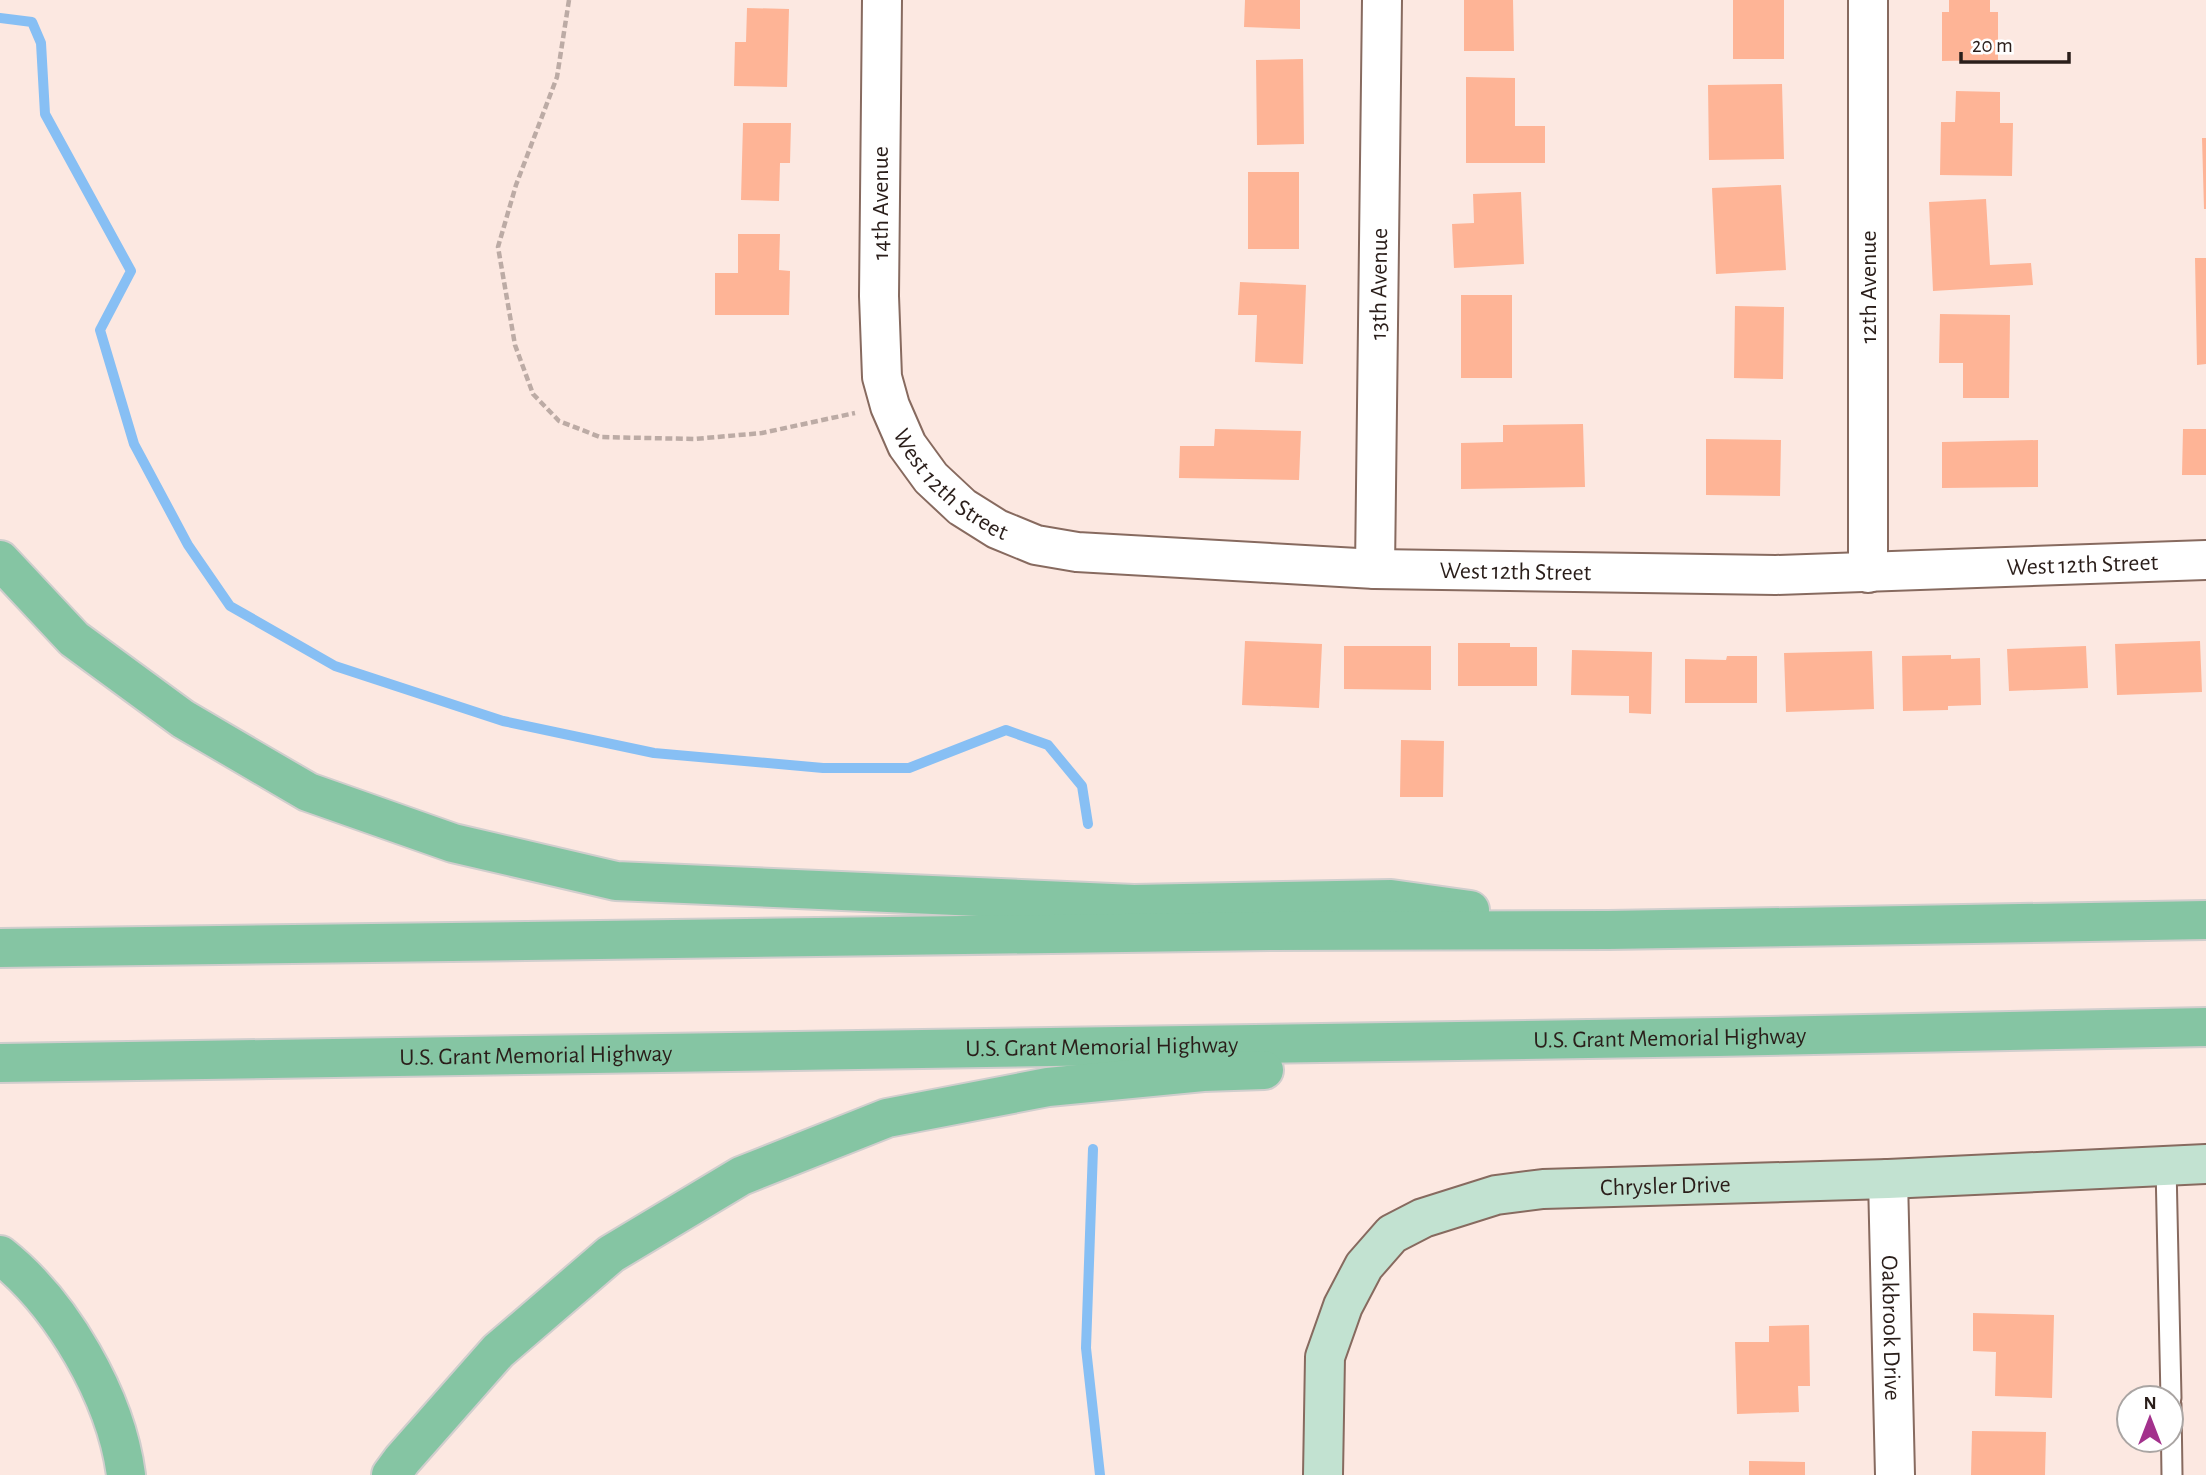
<svg xmlns="http://www.w3.org/2000/svg" width="2206" height="1475" font-family="'Alegreya Sans',sans-serif">
<style>
.lines{fill:none;stroke-linecap:round;stroke-linejoin:round}
.stream{stroke:#87bff4;stroke-width:10}
.building{fill:#feb496}
.lane-casing{stroke:#876a5f;stroke-width:23}
.street-casing{stroke:#876a5f;stroke-width:42}
.secondary-casing{stroke:#876a5f;stroke-width:42}
.primary-casing{stroke:#d0cecd;stroke-width:42}
.path{stroke:#bcaba5;stroke-width:4.5;stroke-dasharray:7 3.5;stroke-linecap:butt}
.lane{stroke:#fff;stroke-width:19}
.street{stroke:#fff;stroke-width:38}
.secondary{stroke:#c2e2d1;stroke-width:38}
.primary{stroke:#85c5a3;stroke-width:38}
.labels{text-anchor:middle;stroke-width:5;stroke-linejoin:round;paint-order:stroke}
.street-label{font-size:24px;fill:#2a1e1a;stroke:#fff}
</style>
<rect width="100%" height="100%" fill="#fce8e1"/>
<g class="lines">
<!-- stream -->
<path class="stream" d="M 0,18 L 32,22 L 41,43 L 45,114 L 131,271 L 100,330 L 134,444 L 188,545 L 230,606 L 335,666 L 503,721 L 654,753 L 823,768 L 909,768 L 1006,730 L 1048,745 L 1082,786 L 1088,824
M 1093,1149 L 1086,1348 L 1100,1475"/>
</g>
<!-- building -->
<path class="building" d="M 1245,0 L 1300,0 L 1300,29 L 1244,27 Z
M 1464,0 L 1513,0 L 1514,51 L 1464,51 Z
M 1733,0 L 1784,0 L 1784,59 L 1733,59 Z
M 1949,0 L 1990,0 L 1990,12 L 1998,12 L 1998,60 L 1942,61 L 1942,12 L 1949,12 Z
M 747,8 L 789,9 L 787,87 L 734,86 L 735,42 L 746,42 Z
M 1303,59 L 1304,144 L 1257,145 L 1256,60 Z
M 1466,77 L 1515,78 L 1515,126 L 1545,126 L 1545,163 L 1466,163 Z
M 1782,84 L 1784,159 L 1709,160 L 1708,85 Z
M 1956,91 L 2000,92 L 2000,123 L 2013,123 L 2012,176 L 1940,175 L 1941,122 L 1955,122 Z
M 743,123 L 791,123 L 790,163 L 780,163 L 779,201 L 741,200 Z
M 2202,138 L 2206,138 L 2206,209 L 2204,209 Z
M 1248,172 L 1299,172 L 1299,249 L 1248,249 Z
M 1781,185 L 1786,270 L 1716,274 L 1712,188 Z
M 1521,192 L 1524,264 L 1454,268 L 1452,224 L 1474,223 L 1473,194 Z
M 1986,199 L 1990,265 L 2031,263 L 2033,285 L 1933,291 L 1929,202 Z
M 738,234 L 780,234 L 779,270 L 790,271 L 789,315 L 715,315 L 715,273 L 738,273 Z
M 2195,258 L 2206,258 L 2206,364 L 2197,365 Z
M 1240,282 L 1306,285 L 1303,364 L 1255,362 L 1257,315 L 1238,315 Z
M 1461,295 L 1512,295 L 1512,378 L 1461,378 Z
M 1735,306 L 1784,307 L 1783,379 L 1734,378 Z
M 1940,314 L 2010,315 L 2009,398 L 1963,398 L 1963,363 L 1939,363 Z
M 1583,424 L 1585,487 L 1461,489 L 1461,443 L 1503,442 L 1503,425 Z
M 1215,429 L 1301,431 L 1299,480 L 1179,478 L 1180,446 L 1214,446 Z
M 2183,429 L 2206,429 L 2206,475 L 2182,475 Z
M 1706,439 L 1781,440 L 1780,496 L 1706,495 Z
M 2038,440 L 2038,487 L 1942,488 L 1942,442 Z
M 1245,641 L 1322,644 L 1319,708 L 1242,705 Z
M 2200,641 L 2202,692 L 2117,695 L 2115,644 Z
M 1458,643 L 1510,643 L 1510,647 L 1537,647 L 1537,686 L 1458,686 Z
M 1344,646 L 1431,646 L 1431,690 L 1344,689 Z
M 2086,646 L 2088,688 L 2009,691 L 2007,649 Z
M 1572,650 L 1652,652 L 1651,714 L 1629,713 L 1629,696 L 1571,695 Z
M 1872,651 L 1874,709 L 1786,712 L 1784,653 Z
M 1951,655 L 1951,659 L 1980,658 L 1981,705 L 1948,706 L 1948,710 L 1903,711 L 1902,656 Z
M 1727,656 L 1757,656 L 1757,703 L 1685,703 L 1685,659 L 1726,660 Z
M 1401,740 L 1444,741 L 1443,797 L 1400,797 Z
M 1973,1313 L 2054,1315 L 2052,1398 L 1995,1396 L 1996,1352 L 1973,1351 Z
M 1809,1325 L 1810,1386 L 1798,1386 L 1799,1412 L 1737,1414 L 1735,1342 L 1769,1342 L 1769,1326 Z
M 1972,1431 L 2046,1432 L 2045,1475 L 1971,1475 Z
M 1749,1461 L 1805,1462 L 1805,1475 L 1749,1475 Z"/>
<g class="lines">
<defs>
<path id="lane" d="M 2166,1166 L 2171,1398
M 2171,1405 L 2172,1475"/>
<g id="street">
<path id="s1" d="M 882,0 L 879,296 L 882,377 L 890,406 L 907,445 L 931,478 L 962,507 L 997,529 L 1036,545 L 1077,552 L 1375,569 L 1776,575 L 2206,560"/>
<path d="M 1868,0 L 1868,573"/>
<path id="s2" d="M 1375,569 L 1382,0"/>
<path id="s3" d="M 1888,1179 L 1895,1475"/>
</g>
<g id="secondary">
<path id="s4" d="M 1323,1475 L 1325,1357 L 1343,1306 L 1364,1266 L 1392,1234 L 1423,1218 L 1496,1195 L 1543,1189 L 1888,1179 L 2206,1164"/>
</g>
<g id="primary">
<path d="M 0,560 L 74,639 L 183,719 L 308,792 L 453,843 L 616,881 L 1134,904 L 1391,899 L 1470,910"/>
<path d="M 0,948 L 1270,931 L 1608,930 L 2206,920"/>
<path id="s5" d="M 0,1063 L 1717,1037 L 2206,1027"/>
<path d="M 0,1255 C 62,1304 116,1397 126,1475"/>
<path d="M 391,1475 L 402,1460 L 498,1351 L 611,1254 L 741,1176 L 887,1118 L 1048,1087 L 1203,1072 L 1264,1070"/>
</g>
</defs>
<!-- lane casing -->
<use href="#lane" class="lane-casing"/>
<!-- street casing -->
<use href="#street" class="street-casing"/>
<!-- secondary casing -->
<use href="#secondary" class="secondary-casing"/>
<!-- primary casing -->
<use href="#primary" class="primary-casing"/>
<!-- path -->
<path class="path" d="M 569,0 L 557,77 L 516,185 L 498,247 L 515,345 L 533,394 L 559,421 L 600,437 L 694,439 L 762,433 L 855,413"/>
<!-- lane -->
<use href="#lane" class="lane"/>
<!-- street -->
<use href="#street" class="street"/>
<!-- secondary -->
<use href="#secondary" class="secondary"/>
<!-- primary -->
<use href="#primary" class="primary"/>
</g>
<g class="labels">
<!-- street labels -->
<g class="street-label">
<text transform="translate(880 203) rotate(-90)" y="8">14th Avenue</text>
<text dy="8" stroke="none"><textPath href="#s2" startOffset="285">13th Avenue</textPath></text>
<text transform="translate(1868 287) rotate(-90)" y="8">12th Avenue</text>
<text dy="8" stroke="none"><textPath href="#s1" startOffset="509">West 12th Street</textPath></text>
<text dy="8" stroke="none"><textPath href="#s1" startOffset="1664">West 12th Street</textPath></text>
<text dy="8" stroke="none"><textPath href="#s1" startOffset="1097">West 12th Street</textPath></text>
<text dy="8" stroke="none"><textPath href="#s5" startOffset="1670">U.S. Grant Memorial Highway</textPath></text>
<text dy="8" stroke="none"><textPath href="#s5" startOffset="1102">U.S. Grant Memorial Highway</textPath></text>
<text dy="8" stroke="none"><textPath href="#s5" startOffset="536">U.S. Grant Memorial Highway</textPath></text>
<text dy="8" stroke="none"><textPath href="#s4" startOffset="541">Chrysler Drive</textPath></text>
<text dy="8" stroke="none"><textPath href="#s3" startOffset="149">Oakbrook Drive</textPath></text>
</g>
</g>
<!-- north arrow -->
<g transform="translate(2150 1419)"><circle r="33" fill="#ffffff" stroke="#aaa5a3" stroke-width="2"/>
<path d="M0-5L12 26L0 18L-12 26Z" fill="#a3318c"/>
<text y="-10" font-size="19" font-weight="bold" text-anchor="middle" fill="#2a1e1a">N</text>
</g>
<!-- scale -->
<path d="M1961 52v10h108v-10" fill="none" stroke="#2a1e1a" stroke-width="3.5"/>
<text x="1972" y="52" font-size="21" fill="#2a1e1a" stroke="#ffffff" stroke-width="5" paint-order="stroke">20 m</text>
</svg>
